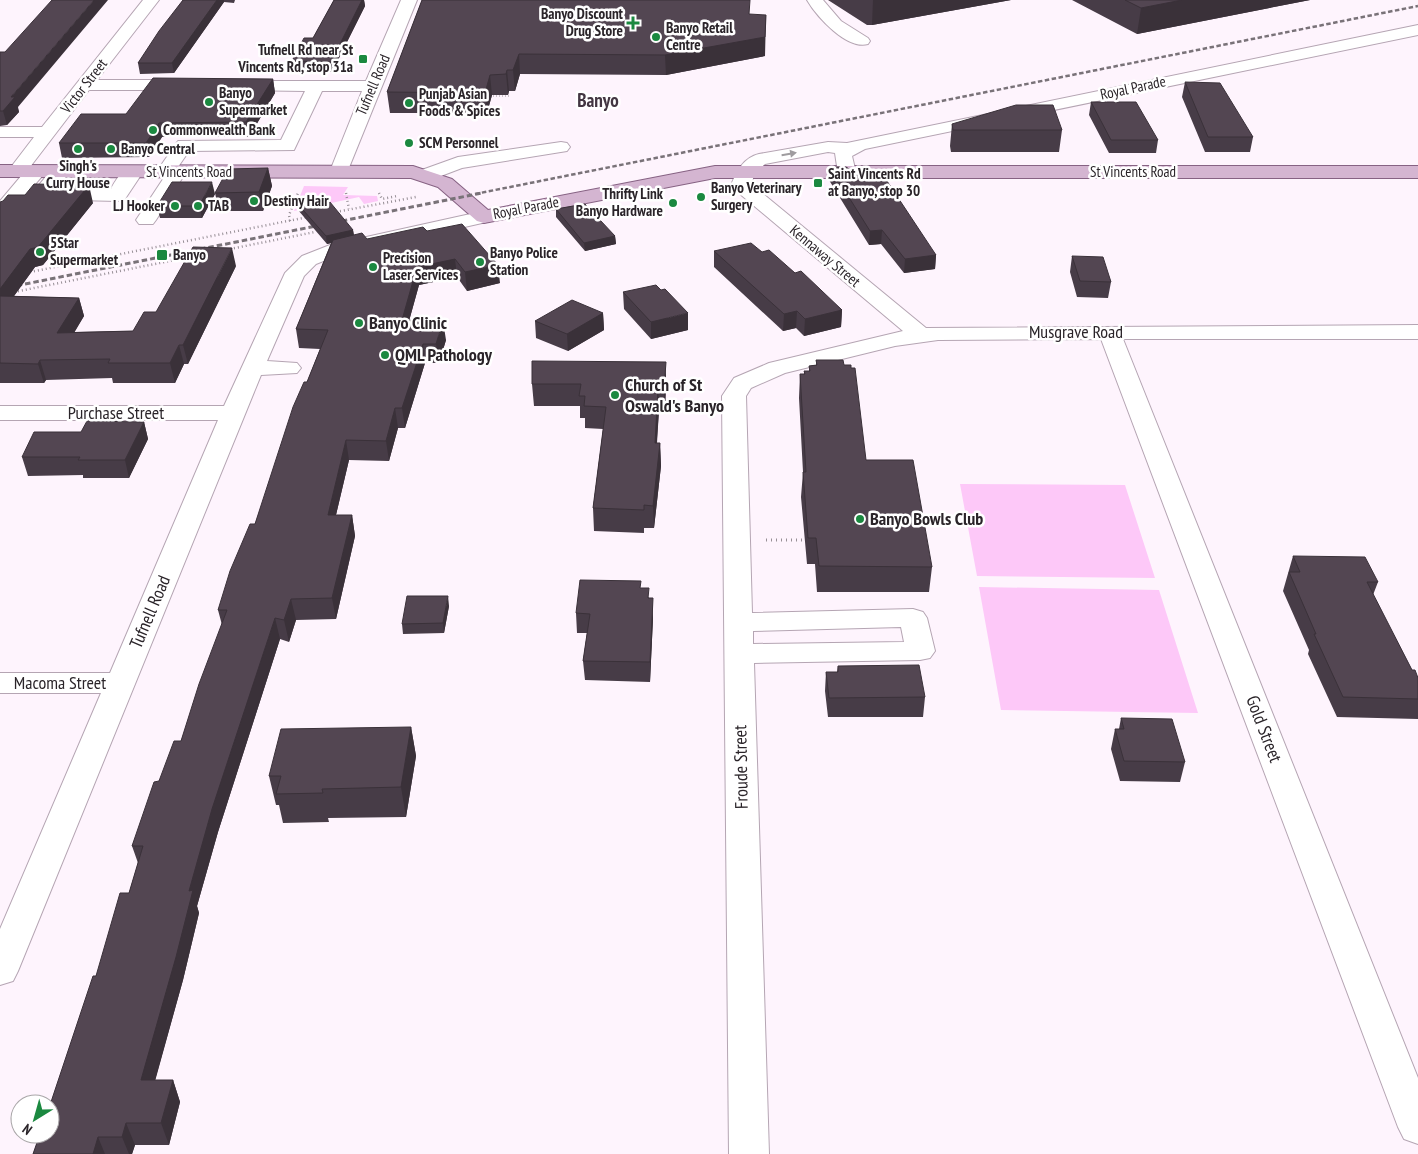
<svg xmlns="http://www.w3.org/2000/svg" width="1418" height="1154" font-family="'PT Sans Narrow',sans-serif">
<style>
.green{fill:#fdc8f8}
.lines{fill:none;stroke-linecap:round;stroke-linejoin:round}
.minor-casing{stroke:#b5a5b3;stroke-width:2}
.major-casing{stroke:#866283;stroke-width:2}
.path-far2{stroke:#978f96;stroke-width:2;stroke-dasharray:0.5 2.5;stroke-linecap:butt}
.path-far1{stroke:#978f96;stroke-width:2.5;stroke-dasharray:1 3;stroke-linecap:butt}
.path{stroke:#978f96;stroke-width:3;stroke-dasharray:1 4;stroke-linecap:butt}
.minor{fill:#fff;fill-rule:evenodd}
.major{fill:#d4b5d1;fill-rule:evenodd}
.rail-far1{stroke:#797278;stroke-width:2.5;stroke-dasharray:4.5 2.5;stroke-linecap:butt}
.rail{stroke:#797278;stroke-width:3;stroke-dasharray:5.5 3;stroke-linecap:butt}
.wall{fill:#473c47}
.shaded-wall{fill:#3a3139}
.building{fill:#534652;stroke:#3a3139}
.oneway{fill:#9f9c9f}
.poi-dot{fill:#1b8940;stroke:#fff;stroke-width:2}
.labels{text-anchor:middle;stroke-width:5;stroke-linejoin:round;paint-order:stroke}
.far-poi-label{font-size:15px;font-weight:bold;fill:#2a2429;stroke:#fff;text-anchor:start}
.far-street-label{font-size:15px;fill:#2a2429;stroke:#fff}
.poi-label{font-size:18px;font-weight:bold;fill:#2a2429;stroke:#fff;text-anchor:start}
.street-label{font-size:18px;fill:#2a2429;stroke:#fff}
.far-district-label{font-size:19px;font-weight:bold;fill:#433642;stroke:#fff}
</style>
<rect width="100%" height="100%" fill="#fef4fd"/>
<!-- green -->
<path class="green" d="M 304,186 L 348,187 L 343,195 L 377,196 L 378,201 L 364,204 L 359,197 L 294,211 Z
M 960,484 L 1125,485 L 1155,578 L 977,576 Z
M 979,587 L 1159,590 L 1198,713 L 1001,710 Z"/>
<g class="lines">
<defs>
<path id="minor" d="M 143,0 L 159,0 L 97,80 L 185,80 L 191,81 L 193,85 L 191,89 L 185,90 L 89,90 L 30,167 L 43,167 L 45,171 L 43,175 L 7,217 L 0,219 L 0,201 L 22,175 L 10,175 L 8,171 L 34,137 L 0,137 L 0,127 L 42,127 Z
M 401,0 L 417,0 L 346,175 L 332,175 L 330,171 L 362,91 L 322,91 L 294,150 L 189,151 L 178,167 L 184,168 L 186,172 L 156,220 L 153,224 L 139,224 L 136,220 L 165,176 L 159,175 L 157,171 L 178,141 L 281,140 L 305,91 L 236,90 L 230,89 L 228,85 L 230,81 L 366,81 Z
M 807,0 L 823,0 L 841,21 L 868,38 L 870,41 L 868,44 C 847,50 817,17 807,0 Z
M 1418,25 L 1418,35 L 865,149 L 852,156 L 856,173 L 854,177 L 840,177 L 838,173 L 835,153 L 828,152 L 765,164 L 755,173 L 751,184 L 926,328 L 1418,325 L 1418,339 L 1123,339 L 1418,1078 L 1418,1144 L 1404,1139 L 1398,1127 L 1101,339 L 938,340 L 895,346 L 785,373 L 751,388 L 746,396 L 752,613 L 913,609 L 923,612 L 927,618 L 935,651 L 930,658 L 920,660 L 754,663 L 769,1154 L 729,1154 L 722,396 L 734,378 L 769,363 L 903,331 L 734,189 L 731,185 C 737,171 743,158 759,154 L 828,142 L 847,143 ZM 901,627 L 904,642 L 753,644 L 753,631 Z
M 561,142 L 567,143 L 570,147 L 567,151 L 462,168 L 433,179 L 419,179 L 417,175 L 419,171 L 458,157 Z
M 61,165 L 68,167 L 70,171 L 56,189 L 111,189 C 117,177 126,164 141,168 L 143,172 L 125,199 L 118,201 L 34,199 L 31,195 L 34,191 L 54,167 Z
M 484,211 L 491,213 L 494,217 L 491,221 L 336,256 L 316,264 L 304,276 L 267,361 L 297,363 L 301,368 L 297,373 L 261,375 L 18,971 L 13,981 L 0,985 L 0,929 L 101,693 L 0,693 L 0,673 L 110,673 L 218,420 L 0,420 L 0,406 L 224,406 L 285,273 L 302,256 L 330,245 Z"/>
<path id="major" d="M 0,165 L 413,166 L 452,179 L 488,210 L 715,166 L 1418,166 L 1418,178 L 715,178 L 484,223 L 477,221 L 438,187 L 411,178 L 0,177 Z"/>
</defs>
<!-- minor casing -->
<use href="#minor" class="minor-casing"/>
<!-- major casing -->
<use href="#major" class="major-casing"/>
<!-- path-far2 -->
<path class="path-far2" d="M 487,96 L 511,96"/>
<!-- path-far1 -->
<path class="path-far1" d="M 346,193 L 349,209
M 379,193 L 382,199 L 397,196
M 336,212 L 416,197
M 290,221 L 289,215 L 298,193
M 230,249 L 315,232
M 30,272 L 308,217
M 14,292 L 190,257"/>
<!-- path -->
<path class="path" d="M 766,540 L 805,540"/>
<!-- minor -->
<use href="#minor" class="minor"/>
<!-- major -->
<use href="#major" class="major"/>
<!-- rail-far1 -->
<path class="rail-far1" d="M 475,194 L 1418,6"/>
<!-- rail -->
<path class="rail" d="M 0,289 L 482,193"/>
</g>
<!-- wall -->
<path class="wall" d="M 183,0 L 235,0 L 234,3 L 224,2 L 174,73 L 140,74 L 138,63 Z
M 334,0 L 364,0 L 365,6 L 332,72 L 294,71 L 292,61 L 313,38 Z
M 422,0 L 750,14 L 765,56 L 666,75 L 520,74 L 515,91 L 509,91 L 508,95 L 492,95 L 487,113 L 390,113 L 387,92 Z
M 828,0 L 1011,0 L 872,25 L 867,25 Z
M 1072,0 L 1310,0 L 1137,34 Z
M 0,52 L 19,112 L 7,125 L 0,126 Z
M 273,79 L 275,93 L 249,137 L 162,137 L 149,157 L 62,158 L 59,143 L 126,114 Z
M 1185,82 L 1253,137 L 1250,152 L 1205,152 L 1182,97 Z
M 1091,102 L 1158,140 L 1156,153 L 1109,153 L 1089,115 Z
M 952,124 L 1062,130 L 1059,152 L 951,152 L 950,146 Z
M 830,167 L 936,255 L 935,269 L 904,273 L 881,244 L 869,245 L 829,180 Z
M 268,168 L 272,186 L 263,211 L 219,211 L 215,193 Z
M 215,194 L 202,218 L 160,218 L 157,206 Z
M 0,202 L 93,203 L 43,265 L 35,267 L 14,296 L 79,298 L 84,316 L 74,332 L 133,331 L 156,312 L 236,266 L 188,364 L 184,364 L 175,383 L 113,383 L 112,378 L 46,380 L 44,383 L 0,383 Z
M 296,202 L 353,230 L 354,235 L 367,239 L 427,231 L 500,283 L 467,291 L 457,277 L 419,285 L 409,321 L 446,340 L 439,363 L 425,363 L 405,428 L 398,428 L 389,461 L 349,460 L 336,515 L 352,515 L 355,536 L 336,619 L 296,620 L 289,642 L 280,639 L 218,832 L 197,906 L 199,913 L 183,980 L 155,1080 L 173,1080 L 180,1102 L 169,1145 L 135,1145 L 132,1154 L 33,1154 L 96,976 L 129,893 L 138,863 L 132,846 L 159,781 L 181,741 L 222,625 L 218,610 L 255,524 L 307,382 L 320,349 L 299,348 L 296,329 L 331,243 L 327,244 L 298,210 Z
M 556,209 L 615,236 L 616,244 L 585,251 L 556,217 Z
M 714,251 L 762,252 L 795,273 L 842,310 L 841,327 L 804,336 L 796,328 L 783,331 L 714,267 Z
M 1072,256 L 1111,282 L 1108,298 L 1077,297 L 1070,272 Z
M 623,292 L 688,330 L 651,339 L 624,309 Z
M 603,313 L 604,330 L 568,351 L 536,338 L 535,321 Z
M 816,360 L 866,460 L 932,567 L 929,592 L 817,592 L 815,564 L 807,564 L 801,497 L 803,472 L 799,398 L 800,374 L 804,374 L 804,371 L 809,371 L 809,366 L 816,365 Z
M 532,384 L 666,384 L 665,410 L 659,410 L 657,443 L 660,443 L 661,466 L 654,528 L 644,528 L 644,533 L 594,531 L 593,508 L 603,429 L 585,428 L 585,418 L 580,418 L 580,406 L 534,406 Z
M 144,422 L 148,439 L 129,478 L 83,478 L 83,475 L 28,476 L 22,457 L 81,432 Z
M 1293,556 L 1378,582 L 1373,595 L 1412,670 L 1418,678 L 1418,719 L 1337,717 L 1308,654 L 1309,650 L 1283,591 Z
M 641,588 L 649,598 L 653,618 L 650,682 L 585,680 L 583,661 L 587,633 L 577,633 L 576,613 Z
M 449,606 L 444,633 L 403,634 L 402,624 Z
M 838,666 L 925,697 L 923,717 L 828,717 L 825,691 L 826,672 L 837,672 Z
M 1121,718 L 1185,762 L 1180,782 L 1120,781 L 1111,749 L 1115,729 L 1119,729 Z
M 411,727 L 416,756 L 406,817 L 328,818 L 329,822 L 283,823 L 279,805 L 276,805 L 269,776 Z"/>
<!-- shaded-wall -->
<path class="shaded-wall" d="M 94,0 L 108,0 L 18,107 L 19,112 L 7,125 L 3,111 L 11,97 Z
M 217,0 L 224,0 L 224,2 L 174,73 L 172,63 Z
M 362,0 L 364,0 L 365,6 L 332,72 L 331,62 Z
M 873,0 L 1011,0 L 872,25 Z
M 1182,0 L 1310,0 L 1137,34 L 1141,8 Z
M 766,15 L 765,56 L 666,75 L 665,55 Z
M 519,54 L 520,74 L 515,91 L 513,70 Z
M 507,70 L 509,91 L 508,95 L 506,74 Z
M 490,75 L 492,95 L 487,113 L 485,93 Z
M 273,79 L 275,93 L 249,137 L 246,122 Z
M 159,123 L 162,137 L 149,157 L 146,143 Z
M 268,168 L 272,186 L 263,211 L 259,192 Z
M 212,182 L 215,194 L 202,218 L 199,206 Z
M 89,185 L 93,203 L 43,265 L 35,267 L 1,314 L 0,311 L 0,289 L 30,249 Z
M 353,230 L 354,238 L 327,244 L 326,236 Z
M 882,230 L 881,244 L 869,245 L 870,231 Z
M 615,236 L 616,244 L 585,251 L 584,243 Z
M 232,248 L 236,266 L 188,364 L 183,345 Z
M 936,255 L 935,269 L 904,273 L 905,259 Z
M 455,259 L 457,277 L 419,285 L 404,339 L 402,320 L 417,267 Z
M 498,265 L 500,283 L 467,291 L 465,272 Z
M 79,298 L 84,316 L 63,352 L 57,333 Z
M 842,310 L 841,327 L 804,336 L 805,319 Z
M 797,311 L 796,328 L 783,331 L 784,314 Z
M 603,313 L 604,330 L 568,351 L 567,334 Z
M 688,313 L 688,330 L 651,339 L 651,322 Z
M 443,321 L 446,340 L 439,363 L 436,344 Z
M 423,344 L 425,363 L 405,428 L 402,408 Z
M 179,345 L 184,364 L 175,383 L 170,363 Z
M 40,360 L 46,380 L 44,383 L 38,364 Z
M 666,362 L 666,384 L 665,410 L 664,389 Z
M 658,389 L 659,410 L 655,466 L 655,443 Z
M 395,408 L 398,428 L 389,461 L 386,441 Z
M 144,422 L 148,439 L 129,478 L 125,460 Z
M 346,440 L 349,460 L 331,536 L 328,515 Z
M 660,443 L 661,466 L 654,528 L 653,506 Z
M 352,515 L 355,536 L 336,619 L 332,598 Z
M 448,596 L 449,606 L 444,633 L 443,623 Z
M 653,598 L 653,618 L 650,682 L 650,662 Z
M 291,599 L 296,620 L 289,642 L 284,620 Z
M 275,618 L 280,639 L 218,832 L 197,906 L 199,913 L 183,980 L 149,1103 L 141,1080 L 189,891 L 212,809 Z
M 411,727 L 416,756 L 406,817 L 401,787 Z
M 173,1080 L 180,1102 L 169,1145 L 161,1123 Z
M 126,1123 L 135,1145 L 132,1154 L 129,1154 L 122,1137 Z
M 98,1137 L 105,1154 L 93,1154 Z"/>
<!-- building -->
<path class="building" d="M 52,0 L 94,0 L 11,97 L 15,97 L 3,111 L 0,111 L 0,52 L 5,52 Z
M 183,0 L 217,0 L 172,63 L 138,63 L 159,31 Z
M 334,0 L 362,0 L 331,62 L 292,61 L 304,38 L 313,38 Z
M 422,0 L 750,0 L 749,14 L 766,15 L 765,37 L 665,55 L 519,54 L 513,70 L 507,70 L 506,74 L 490,75 L 485,93 L 387,92 Z
M 1125,0 L 1182,0 L 1141,8 Z
M 153,78 L 273,79 L 246,122 L 159,123 L 146,143 L 59,143 L 81,114 L 126,114 Z
M 1185,82 L 1220,83 L 1253,137 L 1208,137 Z
M 1091,102 L 1136,102 L 1158,140 L 1111,140 Z
M 1016,105 L 1053,105 L 1062,130 L 953,130 L 952,124 Z
M 830,167 L 846,167 L 860,176 L 881,172 L 936,255 L 905,259 L 882,230 L 870,231 Z
M 268,168 L 259,192 L 215,193 L 228,169 Z
M 172,182 L 212,182 L 199,206 L 157,206 Z
M 34,184 L 89,185 L 38,247 L 30,249 L 0,289 L 0,202 L 3,201 L 8,195 L 25,195 Z
M 325,196 L 353,230 L 326,236 L 296,202 Z
M 585,204 L 615,236 L 584,243 L 556,209 Z
M 462,224 L 498,265 L 465,272 L 455,259 L 417,267 L 402,320 L 443,321 L 436,344 L 423,344 L 402,408 L 395,408 L 386,441 L 346,440 L 328,515 L 352,515 L 332,598 L 291,599 L 284,620 L 275,618 L 212,809 L 189,891 L 193,890 L 176,957 L 141,1080 L 173,1080 L 161,1123 L 126,1123 L 122,1137 L 98,1137 L 93,1154 L 33,1154 L 40,1134 L 50,1134 L 50,1105 L 93,976 L 96,976 L 120,893 L 129,893 L 143,846 L 132,846 L 154,782 L 159,781 L 174,741 L 181,741 L 199,684 L 227,610 L 218,610 L 230,571 L 250,524 L 255,524 L 293,407 L 304,382 L 307,382 L 328,330 L 296,329 L 333,240 L 362,233 L 367,239 L 423,227 L 427,231 Z
M 751,243 L 762,252 L 769,250 L 795,273 L 801,271 L 842,310 L 805,319 L 797,311 L 784,314 L 714,251 Z
M 193,247 L 232,248 L 183,345 L 179,345 L 170,363 L 108,363 L 110,359 L 40,360 L 38,364 L 0,363 L 0,296 L 79,298 L 57,333 L 133,331 L 144,312 L 156,312 Z
M 1072,256 L 1103,257 L 1111,282 L 1080,281 Z
M 656,285 L 661,290 L 665,289 L 688,313 L 651,322 L 623,292 Z
M 572,300 L 603,313 L 567,334 L 535,321 Z
M 816,360 L 843,360 L 844,365 L 851,365 L 851,368 L 855,368 L 866,460 L 913,460 L 932,567 L 819,566 L 816,538 L 808,538 L 803,472 L 806,472 L 800,374 L 805,374 L 804,371 L 810,371 L 809,366 L 817,365 Z
M 532,361 L 666,362 L 664,389 L 658,389 L 655,443 L 660,443 L 653,506 L 644,505 L 644,510 L 593,508 L 606,407 L 584,406 L 585,396 L 579,396 L 581,384 L 532,384 Z
M 87,421 L 144,422 L 125,460 L 78,460 L 80,457 L 22,457 L 34,432 L 81,432 Z
M 1293,556 L 1365,557 L 1378,582 L 1367,582 L 1412,670 L 1415,670 L 1418,678 L 1418,699 L 1343,697 L 1314,634 L 1316,634 L 1289,572 L 1300,572 Z
M 580,580 L 641,581 L 640,588 L 649,588 L 648,598 L 653,598 L 650,662 L 583,661 L 590,614 L 576,613 Z
M 407,596 L 448,596 L 443,623 L 402,624 Z
M 919,665 L 925,697 L 829,698 L 826,672 L 838,672 L 838,666 Z
M 1121,718 L 1172,719 L 1185,762 L 1124,761 L 1115,729 L 1124,729 Z
M 411,727 L 401,787 L 322,789 L 323,793 L 276,794 L 281,776 L 269,776 L 281,729 Z"/>
<!-- one-way arrows -->
<defs><path id="oneway-solid" d="M-6-.8H1V-3.2L6.5 0L1 3.2V.8H-6Z" transform="scale(1.25)"/></defs>
<use class="oneway" href="#oneway-solid" transform="translate(789 154) rotate(-10)"/>
<!-- markers -->
<g class="poi-dot">
<path d="M630.5 15.5h5v5h5v5h-5v5h-5v-5h-5v-5h5z"/>
<circle cx="656" cy="37" r="5"/>
<rect x="358" y="54" width="10" height="10" rx="2.5"/>
<circle cx="209" cy="102" r="5"/>
<circle cx="409" cy="103" r="5"/>
<circle cx="153" cy="130" r="5"/>
<circle cx="409" cy="143" r="5"/>
<circle cx="78" cy="149" r="5"/>
<circle cx="111" cy="149" r="5"/>
<rect x="813" y="178" width="10" height="10" rx="2.5"/>
<circle cx="701" cy="197" r="5"/>
<circle cx="254" cy="201" r="5"/>
<circle cx="673" cy="203" r="5"/>
<circle cx="175" cy="206" r="5"/>
<circle cx="198" cy="206" r="5"/>
<circle cx="40" cy="252" r="5"/>
<rect x="156" y="249" width="12" height="12" rx="2.5"/>
<circle cx="480" cy="262" r="5"/>
<circle cx="373" cy="267" r="5"/>
<circle cx="359" cy="323" r="5"/>
<circle cx="385" cy="355" r="5"/>
<circle cx="615" cy="395" r="5"/>
<circle cx="860" cy="519" r="5"/>
</g>
<g class="labels">
<!-- far-poi labels -->
<g class="far-poi-label">
<text x="623" y="19" text-anchor="end">Banyo Discount<tspan x="623" dy="17">Drug Store</tspan></text>
<text x="666" y="33">Banyo Retail<tspan x="666" dy="17">Centre</tspan></text>
<text x="353" y="55" text-anchor="end">Tufnell Rd near St<tspan x="353" dy="17">Vincents Rd, stop 31a</tspan></text>
<text x="219" y="98">Banyo<tspan x="219" dy="17">Supermarket</tspan></text>
<text x="419" y="99">Punjab Asian<tspan x="419" dy="17">Foods &amp; Spices</tspan></text>
<text x="163" y="135">Commonwealth Bank</text>
<text x="419" y="148">SCM Personnel</text>
<text x="121" y="154">Banyo Central</text>
<text x="78" y="171" text-anchor="middle">Singh's<tspan x="78" dy="17">Curry House</tspan></text>
<text x="828" y="179">Saint Vincents Rd<tspan x="828" dy="17">at Banyo, stop 30</tspan></text>
<text x="711" y="193">Banyo Veterinary<tspan x="711" dy="17">Surgery</tspan></text>
<text x="663" y="199" text-anchor="end">Thrifty Link<tspan x="663" dy="17">Banyo Hardware</tspan></text>
<text x="264" y="206">Destiny Hair</text>
<text x="165" y="211" text-anchor="end">LJ Hooker</text>
<text x="208" y="211">TAB</text>
<text x="50" y="248">5Star<tspan x="50" dy="17">Supermarket</tspan></text>
<text x="490" y="258">Banyo Police<tspan x="490" dy="17">Station</tspan></text>
<text x="173" y="260">Banyo</text>
<text x="383" y="263">Precision<tspan x="383" dy="17">Laser Services</tspan></text>
</g>
<!-- far-street labels -->
<g class="far-street-label">
<text transform="translate(373 85) rotate(-67)" y="5">Tufnell Road</text>
<text transform="translate(84 86) rotate(-52)" y="5">Victor Street</text>
<text transform="translate(1133 88) rotate(-12)" y="5">Royal Parade</text>
<text x="189" y="177">St Vincents Road</text>
<text x="1133" y="177">St Vincents Road</text>
<text transform="translate(526 208) rotate(-11)" y="5">Royal Parade</text>
<text transform="translate(825 256) rotate(40)" y="5">Kennaway Street</text>
</g>
<!-- poi labels -->
<g class="poi-label">
<text x="369" y="329">Banyo Clinic</text>
<text x="395" y="361">QML Pathology</text>
<text x="625" y="391">Church of St<tspan x="625" dy="21">Oswald's Banyo</tspan></text>
<text x="870" y="525">Banyo Bowls Club</text>
</g>
<!-- street labels -->
<g class="street-label">
<text x="1076" y="338">Musgrave Road</text>
<text x="116" y="419">Purchase Street</text>
<text transform="translate(150 612) rotate(-67)" y="6">Tufnell Road</text>
<text x="60" y="689">Macoma Street</text>
<text transform="translate(1264 729) rotate(69)" y="6">Gold Street</text>
<text transform="translate(741 767) rotate(-91)" y="6">Froude Street</text>
</g>
<!-- far-district labels -->
<g class="far-district-label">
<text x="598" y="107">Banyo</text>
</g>
</g>
<!-- north arrow -->
<g transform="translate(35 1119) rotate(217)"><circle r="24" fill="#ffffff" stroke="#aaa7a9"/>
<path d="M0-4L9 19L0 12L-9 19Z" fill="#1b8940"/>
<text y="-8" font-size="14" font-weight="bold" text-anchor="middle" fill="#2a2429">N</text>
</g>
</svg>
